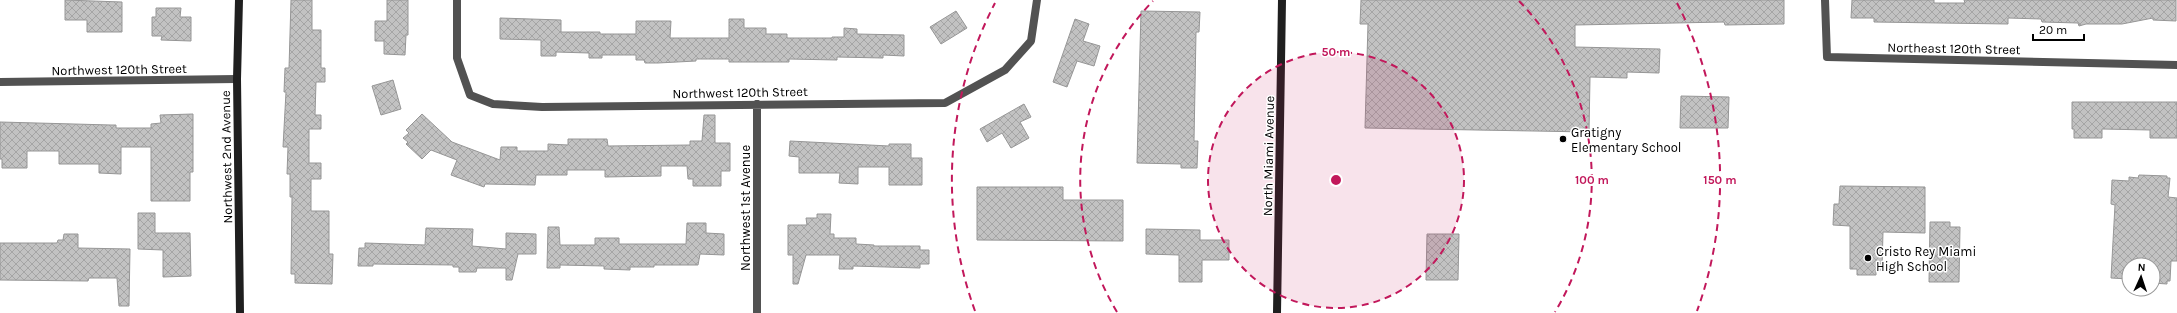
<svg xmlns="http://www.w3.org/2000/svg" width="2177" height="313" font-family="Karla,sans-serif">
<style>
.building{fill:url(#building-cross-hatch);stroke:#969696}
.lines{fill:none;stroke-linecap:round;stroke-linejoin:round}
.street{stroke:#525252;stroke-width:8}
.secondary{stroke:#1f1f1f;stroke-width:8}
.ring{fill:none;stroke:#c2185b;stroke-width:2;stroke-dasharray:7 5}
.poi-dot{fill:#000;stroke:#fff;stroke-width:1.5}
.labels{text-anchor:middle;stroke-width:3;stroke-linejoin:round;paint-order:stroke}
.street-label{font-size:13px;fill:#000;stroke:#fff}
.poi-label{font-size:13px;fill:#000;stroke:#fff;text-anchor:start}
.centre{fill:#c2185b;stroke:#fff;stroke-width:2}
.ring-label{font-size:12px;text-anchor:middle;font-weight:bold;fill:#c2185b;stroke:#fff;stroke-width:3;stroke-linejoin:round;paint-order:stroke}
</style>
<defs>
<pattern id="building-cross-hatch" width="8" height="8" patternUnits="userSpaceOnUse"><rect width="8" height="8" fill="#c2c2c2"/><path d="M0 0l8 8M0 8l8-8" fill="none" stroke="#a5a5a5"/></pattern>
</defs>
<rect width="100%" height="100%" fill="#fff"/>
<!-- building -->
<path class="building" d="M 65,0 L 122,2 L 122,32 L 87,32 L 87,20 L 65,20 Z
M 291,0 L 312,0 L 312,30 L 321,30 L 321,68 L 325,68 L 325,82 L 316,82 L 315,115 L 321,115 L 321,129 L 309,129 L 309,163 L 321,163 L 321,179 L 311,179 L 311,211 L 329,211 L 329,254 L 333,254 L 332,284 L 295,283 L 295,274 L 291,274 L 292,197 L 290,197 L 290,174 L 287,174 L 288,147 L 283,147 L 286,92 L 284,92 L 285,68 L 289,68 Z
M 387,0 L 408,0 L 408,35 L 406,35 L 405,55 L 384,54 L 384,41 L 375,41 L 375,21 L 387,21 Z
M 1361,0 L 1784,0 L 1784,24 L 1725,25 L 1724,22 L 1575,25 L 1575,47 L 1660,49 L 1659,73 L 1627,72 L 1627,78 L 1590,77 L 1589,132 L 1365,128 L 1368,24 L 1360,24 Z
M 1852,0 L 1934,0 L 1934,3 L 1965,3 L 1964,0 L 2176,0 L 2176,21 L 2153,20 L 2153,18 L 2122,24 L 2086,24 L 2079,26 L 2078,23 L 2042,22 L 2041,19 L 2008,18 L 2008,24 L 1874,22 L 1874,18 L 1851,18 Z
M 156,8 L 181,8 L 180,17 L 191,17 L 191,41 L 161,40 L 162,36 L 152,36 L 152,17 L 156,17 Z
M 956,11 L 967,28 L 941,44 L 930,27 Z
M 1141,11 L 1200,12 L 1199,32 L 1196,32 L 1194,141 L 1198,141 L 1197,168 L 1181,168 L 1181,164 L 1137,163 Z
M 500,18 L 561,20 L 561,32 L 600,32 L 600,34 L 636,34 L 636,21 L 671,21 L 670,38 L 729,38 L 729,19 L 744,19 L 744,28 L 766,28 L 766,34 L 787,34 L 787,38 L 832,38 L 832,37 L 844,37 L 844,28 L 857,29 L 857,34 L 904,35 L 904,56 L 883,55 L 883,58 L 837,57 L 837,60 L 789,59 L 789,62 L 729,62 L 729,59 L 696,59 L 696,61 L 658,63 L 645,63 L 644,60 L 636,60 L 636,55 L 602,55 L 602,58 L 589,58 L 589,53 L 556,52 L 556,56 L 541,56 L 541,40 L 500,39 Z
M 1075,19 L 1089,24 L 1083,41 L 1100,46 L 1094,66 L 1077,61 L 1067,87 L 1053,82 Z
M 393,80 L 401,109 L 381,115 L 372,86 Z
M 1681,96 L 1729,97 L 1728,128 L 1680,128 Z
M 2072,102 L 2177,102 L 2177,138 L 2150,138 L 2150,130 L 2102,129 L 2102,138 L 2074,138 L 2074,129 L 2072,129 Z
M 1024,104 L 1031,117 L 1020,122 L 1029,138 L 1011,148 L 1002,133 L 987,142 L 980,129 Z
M 193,114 L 193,172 L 190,172 L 190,201 L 151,201 L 151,147 L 121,147 L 121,174 L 99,173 L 99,164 L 59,164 L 59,151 L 27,151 L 27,168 L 2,168 L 2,159 L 0,159 L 0,122 L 111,125 L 116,125 L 116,128 L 151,128 L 151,124 L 161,123 L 160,115 Z
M 422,114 L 452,142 L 500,160 L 501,147 L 517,147 L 517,151 L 548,151 L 548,144 L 568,145 L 568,139 L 607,139 L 608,146 L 690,145 L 690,141 L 702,141 L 704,115 L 715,115 L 715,143 L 730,143 L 730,171 L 721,171 L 721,186 L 693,186 L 693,179 L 688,179 L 687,166 L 661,166 L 661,176 L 605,177 L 605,170 L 567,170 L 567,175 L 536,175 L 535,185 L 485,184 L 484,187 L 451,175 L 457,160 L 431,150 L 422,159 L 406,144 L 408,142 L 403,138 L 409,133 L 406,130 Z
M 790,141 L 889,146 L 889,144 L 911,144 L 911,158 L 922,158 L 922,185 L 889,185 L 889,167 L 858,167 L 858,184 L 839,183 L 840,173 L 799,173 L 799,157 L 789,156 Z
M 2139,175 L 2167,176 L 2167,178 L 2170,178 L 2168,197 L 2177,198 L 2177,261 L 2171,261 L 2170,281 L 2167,281 L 2167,284 L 2153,283 L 2153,265 L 2129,265 L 2129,279 L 2111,278 L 2115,205 L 2111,204 L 2112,180 L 2129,181 L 2129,177 L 2138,178 Z
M 1840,186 L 1925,187 L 1925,233 L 1883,232 L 1882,270 L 1876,270 L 1876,275 L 1857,275 L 1857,269 L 1850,269 L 1850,226 L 1833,225 L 1834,204 L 1839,204 Z
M 977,187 L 1063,187 L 1063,200 L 1123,200 L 1123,241 L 977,240 Z
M 138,213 L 155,213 L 155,233 L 190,233 L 191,276 L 163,277 L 163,250 L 138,249 Z
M 817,214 L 831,214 L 830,234 L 834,234 L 834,238 L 856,238 L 856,244 L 874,245 L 874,246 L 920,246 L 920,250 L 929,250 L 929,264 L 920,264 L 920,268 L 853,266 L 853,269 L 839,269 L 840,255 L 806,255 L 798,284 L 793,284 L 793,255 L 788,255 L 788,225 L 807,225 L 806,218 L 817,218 Z
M 1930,222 L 1950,222 L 1950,227 L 1960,227 L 1959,282 L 1929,282 Z
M 687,223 L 706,223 L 706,233 L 724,234 L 724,255 L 700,254 L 698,265 L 654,265 L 654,267 L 630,267 L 630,270 L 604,269 L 604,266 L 560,265 L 560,268 L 547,268 L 548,227 L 559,227 L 560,245 L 595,245 L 595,238 L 619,238 L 619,244 L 686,244 Z
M 426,228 L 473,229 L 472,246 L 506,249 L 506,233 L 536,234 L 536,254 L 518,254 L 512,280 L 506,280 L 506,268 L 477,268 L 476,272 L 459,272 L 459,267 L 453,267 L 453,265 L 373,264 L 373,266 L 358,266 L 359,248 L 365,248 L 365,243 L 425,245 Z
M 1146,229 L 1200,230 L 1200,240 L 1229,240 L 1229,260 L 1202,260 L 1202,282 L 1179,282 L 1179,255 L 1146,254 Z
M 64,234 L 78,234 L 78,248 L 130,249 L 129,306 L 119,306 L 117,278 L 89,278 L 88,281 L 0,280 L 0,243 L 57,243 L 58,240 L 63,240 Z
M 1427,234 L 1459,234 L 1458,280 L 1426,280 Z"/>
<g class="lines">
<!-- street -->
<path class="street" d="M 457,0 L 457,58 L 470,95 L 493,104 L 542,107 L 945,103 L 1005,70 L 1031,41 L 1037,0
M 1825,0 L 1827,57 L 2177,65
M 0,82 L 237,79
M 757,313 L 757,104"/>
<!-- secondary -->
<path class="secondary" d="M 239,0 L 237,79 L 240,313
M 1277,313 L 1282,0"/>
</g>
<!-- distance rings -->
<circle cx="1336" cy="180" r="128" fill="#c2185b" fill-opacity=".12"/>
<g class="ring">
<circle cx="1336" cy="180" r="128"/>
<path d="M1117 312A256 256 0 0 1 1153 1M1519 1A256 256 0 0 1 1555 312"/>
<path d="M975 311A384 384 0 0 1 995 3M1677 3A384 384 0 0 1 1697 311"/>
</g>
<!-- markers -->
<g class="poi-dot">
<circle cx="1563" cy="139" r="4"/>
<circle cx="1868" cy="258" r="4"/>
</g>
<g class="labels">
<!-- street labels -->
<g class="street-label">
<text transform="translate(1954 48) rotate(1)" y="5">Northeast 120th Street</text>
<text transform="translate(119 69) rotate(-1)" y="5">Northwest 120th Street</text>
<text transform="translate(740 92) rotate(-1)" y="5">Northwest 120th Street</text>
<text transform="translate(1268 156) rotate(-89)" y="5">North Miami Avenue</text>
<text transform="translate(226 157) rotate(-91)" y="5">Northwest 2nd Avenue</text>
<text transform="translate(745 208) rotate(-90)" y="5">Northwest 1st Avenue</text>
</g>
<!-- poi labels -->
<g class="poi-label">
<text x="1571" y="137">Gratigny<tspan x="1571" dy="15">Elementary School</tspan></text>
<text x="1876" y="256">Cristo Rey Miami<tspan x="1876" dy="15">High School</tspan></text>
</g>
</g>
<circle cx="1336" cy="180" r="6" class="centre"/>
<g class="ring-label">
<text x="1336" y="56">50 m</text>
<text x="1592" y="184">100 m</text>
<text x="1720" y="184">150 m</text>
</g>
<!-- north arrow -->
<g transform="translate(2141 277) rotate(3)"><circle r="19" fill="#ffffff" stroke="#999999"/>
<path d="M0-3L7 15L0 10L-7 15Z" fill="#000000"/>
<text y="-6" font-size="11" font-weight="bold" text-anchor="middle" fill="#000000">N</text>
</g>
<!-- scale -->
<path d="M2033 34v6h51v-6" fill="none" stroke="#000000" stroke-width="2"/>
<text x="2039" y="34" font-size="12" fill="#000000" stroke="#ffffff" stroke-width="3" paint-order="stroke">20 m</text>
</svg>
